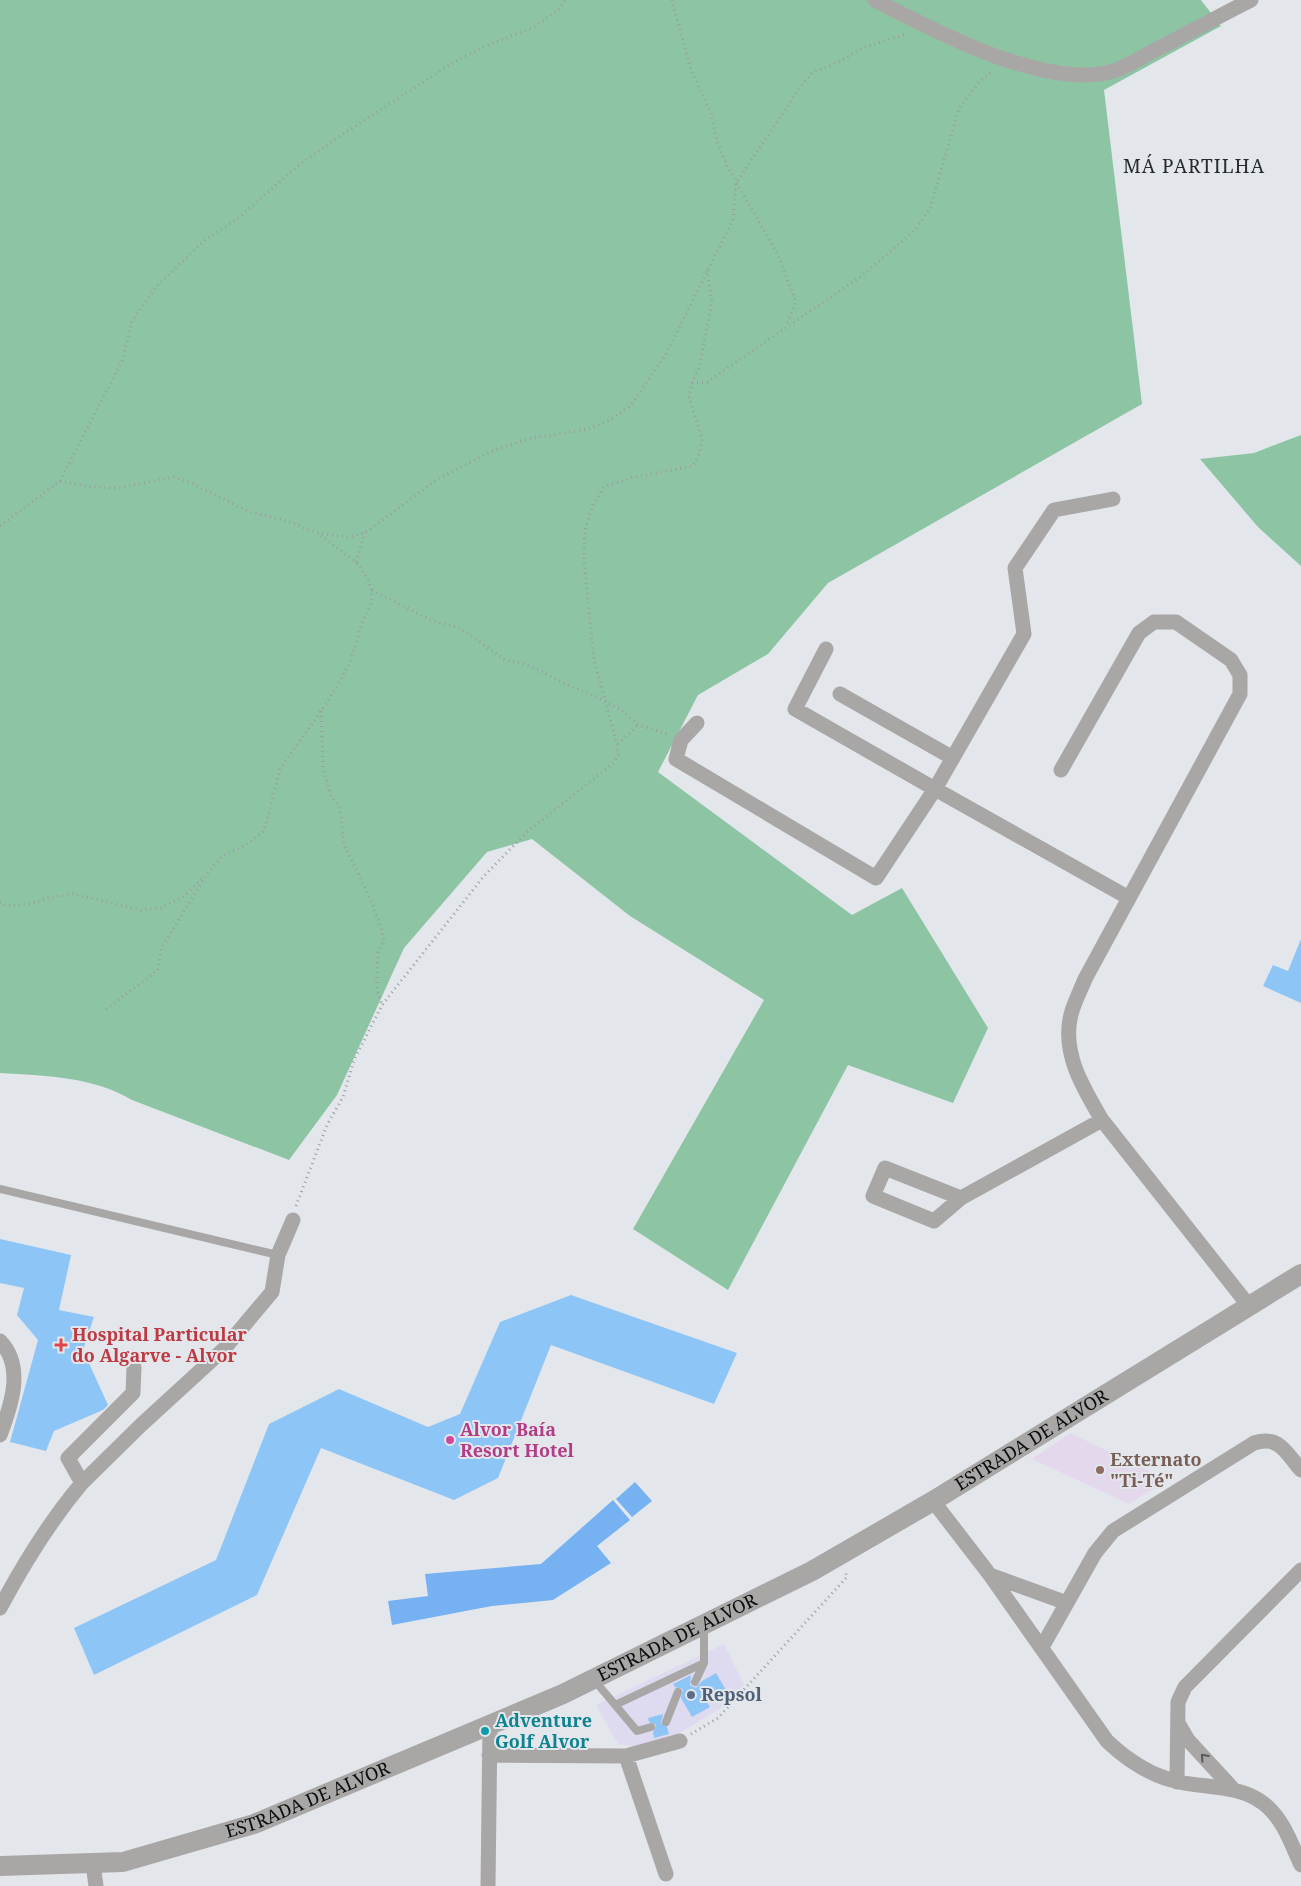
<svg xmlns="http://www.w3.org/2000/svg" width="1301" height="1886" font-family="'Noto Serif',serif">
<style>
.commercial{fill:#dedaf0}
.education{fill:#e3d8ec}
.green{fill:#8dc5a4}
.water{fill:#76b1f2}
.building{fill:#8dc6f6}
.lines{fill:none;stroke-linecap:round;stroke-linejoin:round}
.path{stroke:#9a9da1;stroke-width:3;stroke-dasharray:1 4;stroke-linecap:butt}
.service{stroke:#a9a6a6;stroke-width:8}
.minor{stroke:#a9a6a6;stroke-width:15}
.tertiary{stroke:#a9a6a6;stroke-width:20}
.oneway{stroke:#5a595a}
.health-dot{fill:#e0444e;stroke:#e3e7ec;stroke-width:2}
.hotel-dot{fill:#d1479c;stroke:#e3e7ec;stroke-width:2}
.education-dot{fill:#8d6e63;stroke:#e3e7ec;stroke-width:2}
.service-dot{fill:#5c6f8a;stroke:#e3e7ec;stroke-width:2}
.culture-dot{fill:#0f9aa8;stroke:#e3e7ec;stroke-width:2}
.labels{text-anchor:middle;stroke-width:4;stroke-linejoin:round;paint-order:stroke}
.health-label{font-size:18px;font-weight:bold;fill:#be3a42;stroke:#e3e7ec;text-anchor:start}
.hotel-label{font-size:18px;font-weight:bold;fill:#b23c85;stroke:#e3e7ec;text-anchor:start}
.street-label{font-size:18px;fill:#0a0c0d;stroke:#e3e7ec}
.education-label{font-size:18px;font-weight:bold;fill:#785e54;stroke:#e3e7ec;text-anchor:start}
.service-label{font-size:18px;font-weight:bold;fill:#4e5e75;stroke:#e3e7ec;text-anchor:start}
.culture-label{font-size:18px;font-weight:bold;fill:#0d838f;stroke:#e3e7ec;text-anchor:start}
.neighbourhood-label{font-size:19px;letter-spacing:1px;fill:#262a2d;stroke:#e3e7ec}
</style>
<rect width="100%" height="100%" fill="#e3e7ec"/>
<!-- commercial -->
<path class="commercial" d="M 724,1644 L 744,1685 L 719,1709 L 670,1739 L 633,1746 L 618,1744 L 596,1705 Z"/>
<!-- education -->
<path class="education" d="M 1070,1433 L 1168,1480 L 1129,1504 L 1032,1459 Z"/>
<!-- green -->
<path class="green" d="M 0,0 L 1201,0 L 1221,26 L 1104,90 L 1142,404 L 828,583 L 768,654 L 698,695 L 658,772 L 852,915 L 902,888 L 988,1028 L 953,1103 L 848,1065 L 728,1290 L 633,1229 L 764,1000 L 630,916 L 532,839 L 487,852 L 404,948 L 337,1095 L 289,1160 L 132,1100 C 91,1076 46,1076 0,1073 Z
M 1301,435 L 1301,566 L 1258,527 L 1200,459 L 1254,453 Z"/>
<!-- water -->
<path class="water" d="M 635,1482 L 652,1501 L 632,1517 L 616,1499 Z
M 613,1500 L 630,1520 L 597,1546 L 611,1563 L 553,1600 L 492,1606 L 392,1625 L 388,1601 L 428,1596 L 425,1574 L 541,1564 Z"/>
<!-- building -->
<path class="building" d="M 1301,939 L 1301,1003 L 1263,986 L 1273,965 L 1288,971 Z
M 0,1239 L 71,1255 L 59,1310 L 94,1317 L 83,1350 L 108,1405 L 103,1410 L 54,1431 L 46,1451 L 10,1442 L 38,1340 L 17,1315 L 24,1288 L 0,1283 Z
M 571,1295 L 737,1353 L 714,1404 L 551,1345 L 498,1478 L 454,1500 L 321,1448 L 257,1595 L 94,1675 L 74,1628 L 216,1560 L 269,1424 L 339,1389 L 428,1427 L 460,1414 L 500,1322 Z
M 716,1673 L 726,1690 L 706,1701 L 710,1707 L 692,1717 L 681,1698 L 683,1689 L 675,1687 L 673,1684 L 691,1675 L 690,1685 L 696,1688 L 702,1681 Z
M 663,1714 L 661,1723 L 667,1727 L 669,1734 L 654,1738 L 653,1732 L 656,1725 L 649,1722 L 648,1718 Z"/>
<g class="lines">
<!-- path -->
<path class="path" d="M 672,0 L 691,70 L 711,112 L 717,142 L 727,166 L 778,255 L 796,302 L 786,326
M 692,383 L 707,382 L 863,275 L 915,230 L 930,208 L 959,108 L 979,82 L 993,70
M 60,481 L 122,361 L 132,321 L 157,286 L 204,241 L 237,219 L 299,165 L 340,136 L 451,64 L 481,48 L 534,27 L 559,9 L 565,0
M 0,526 L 60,481 L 91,487 L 117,488 L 174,477 L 189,482 L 250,512 L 284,520 L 318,533 L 347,537 L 365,533 L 436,480 L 492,451 L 528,439 L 588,429 L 610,420 L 630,406 L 665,356 L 733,220 L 736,183 L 801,86 L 812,73 L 841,61 L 862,48 L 906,34
M 356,562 L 365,533
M 372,590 L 433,621 L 460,628 L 505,660 L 521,663 L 539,670 L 563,683 L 597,697 L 624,712 L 638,725 L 668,734
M 321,711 L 323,767 L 331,796 L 340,808 L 344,844 L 372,903 L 381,928 L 384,940 L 378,953 L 377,971 L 377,990 L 382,1005
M 618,744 L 638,725
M 0,902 L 6,906 L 30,904 L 50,897 L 73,894 L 141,910 L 161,908 L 184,896 L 203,878
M 106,1009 L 158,970 L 161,949 L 207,874 L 222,856 L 247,844 L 264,831 L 280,769 L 330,698 L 350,663 L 363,620 L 371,604 L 372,592 L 368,579 L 356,562 L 320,535
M 296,1206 L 327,1125 L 343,1097 L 354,1060 L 382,1005 L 484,876 L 527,832 L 615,762 L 618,755 L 617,744 L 594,659 L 584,561 L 585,529 L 593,505 L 604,487 L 631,478 L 693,466 L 699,454 L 702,439 L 689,397 L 692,383 L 699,368 L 712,302 L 707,270
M 691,1734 L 718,1718 L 847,1577 L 845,1571"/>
<!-- service -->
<path class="service" d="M 0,1189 L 278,1255
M 595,1681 L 637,1731 L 651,1727
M 695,1682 L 704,1663
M 615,1705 L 704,1663 L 704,1625
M 666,1722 L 678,1692"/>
<!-- minor -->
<path class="minor" d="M 875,0 C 932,30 1054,95 1119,69 C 1134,63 1148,53 1163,46 C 1192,31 1221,15 1251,0
M 1113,499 L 1054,510 L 1015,568 L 1024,634 L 935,789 L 1129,898
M 840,694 L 953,758
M 697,723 L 681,740 L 676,759 L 876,878 L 935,789 L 795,709 L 826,649
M 1061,770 L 1139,633 L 1154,622 L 1176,622 L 1231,660 L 1240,675 L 1240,694 L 1085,979 C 1080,992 1072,1006 1070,1019 C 1063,1056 1084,1089 1102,1120 L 1249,1306
M 961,1198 L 934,1221 L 873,1196 L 885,1168 L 961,1198 L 1102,1120
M 0,1341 C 25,1367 11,1406 0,1435
M 82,1483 L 141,1425 L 224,1349 L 272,1292 L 278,1255 L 293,1220
M 933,1501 L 990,1575 L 1107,1741 C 1127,1760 1151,1776 1179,1782 C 1207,1788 1239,1785 1263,1803 C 1283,1818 1291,1843 1301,1865
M 990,1575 L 1067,1603
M 0,1608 C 24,1563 49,1522 82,1483 L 68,1458 L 133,1393 L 134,1367
M 1042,1647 L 1095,1553 L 1113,1531 L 1254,1443 C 1280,1435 1286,1453 1301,1470
M 1178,1723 L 1188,1740 L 1234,1790
M 489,1755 L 626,1756 L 666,1874
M 626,1756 L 680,1741
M 1177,1782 L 1178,1702 L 1185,1687 L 1301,1570
M 93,1864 L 96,1886
M 488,1886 L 490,1725"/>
<!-- tertiary -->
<path class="tertiary" id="s1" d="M 0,1866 L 123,1862 L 254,1824 L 563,1694 L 812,1571 L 933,1501 L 1301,1274"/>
</g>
<!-- one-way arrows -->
<defs><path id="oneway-chevron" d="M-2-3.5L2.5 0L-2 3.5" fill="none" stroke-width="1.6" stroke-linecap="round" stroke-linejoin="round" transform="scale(1.25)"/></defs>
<use class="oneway" href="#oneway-chevron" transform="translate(1204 1757) rotate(-132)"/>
<!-- markers -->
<path class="health-dot" d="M58.5 1337.5h5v5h5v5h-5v5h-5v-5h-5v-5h5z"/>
<circle class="hotel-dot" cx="450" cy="1440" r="5"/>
<circle class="education-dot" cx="1100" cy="1470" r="5"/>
<circle class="service-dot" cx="691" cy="1695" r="5"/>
<circle class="culture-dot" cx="485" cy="1731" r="5"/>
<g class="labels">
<!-- health labels -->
<g class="health-label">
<text x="72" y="1341">Hospital Particular<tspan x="72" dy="21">do Algarve - Alvor</tspan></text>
</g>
<!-- hotel labels -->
<g class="hotel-label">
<text x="460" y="1436">Alvor Baía<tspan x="460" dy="21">Resort Hotel</tspan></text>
</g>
<!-- street labels -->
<g class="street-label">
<text dy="6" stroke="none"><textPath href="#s1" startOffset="1128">ESTRADA DE ALVOR</textPath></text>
<text dy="6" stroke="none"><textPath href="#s1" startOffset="722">ESTRADA DE ALVOR</textPath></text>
<text dy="6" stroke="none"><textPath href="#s1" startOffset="318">ESTRADA DE ALVOR</textPath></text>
</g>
<!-- education labels -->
<g class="education-label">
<text x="1110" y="1466">Externato<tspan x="1110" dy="21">"Ti-Té"</tspan></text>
</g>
<!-- service labels -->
<g class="service-label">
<text x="701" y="1701">Repsol</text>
</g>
<!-- culture labels -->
<g class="culture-label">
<text x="495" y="1727">Adventure<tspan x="495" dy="21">Golf Alvor</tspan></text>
</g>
<!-- neighbourhood labels -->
<g class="neighbourhood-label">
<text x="1194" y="173">MÁ PARTILHA</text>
</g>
</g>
</svg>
